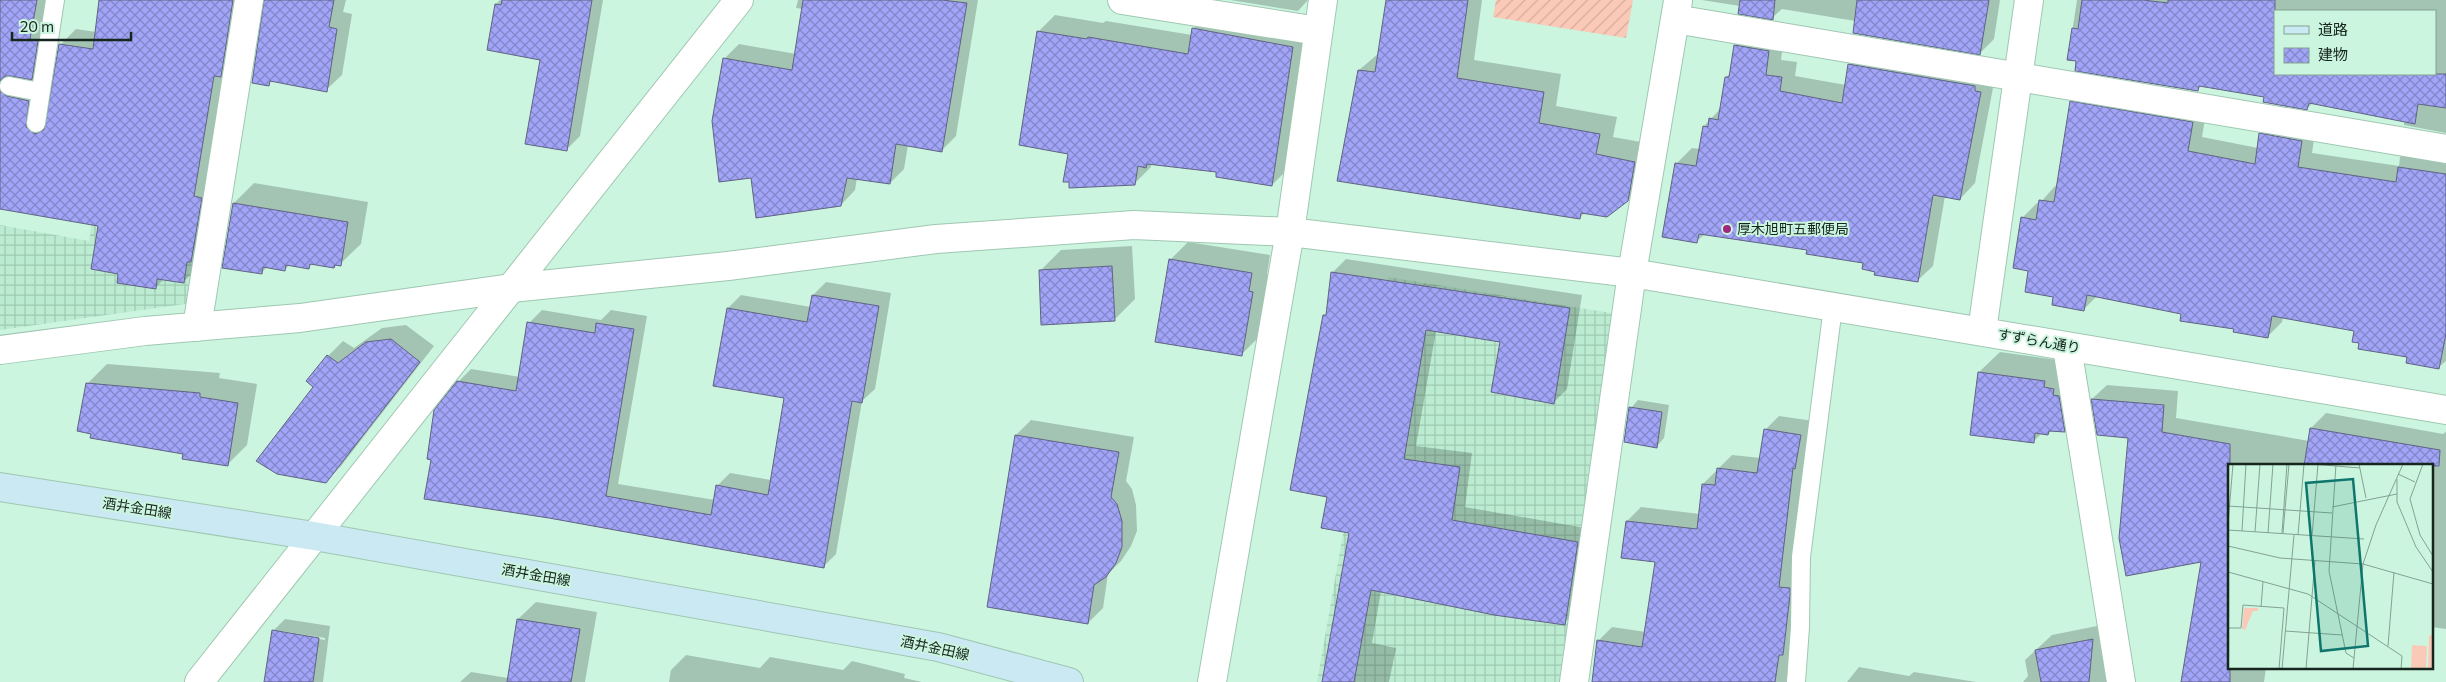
<svg xmlns="http://www.w3.org/2000/svg" width="2446" height="682" font-family="Commissioner,'Noto Sans JP',sans-serif">
<style>
.industrial{fill:url(#industrial-grid)}
.garden{fill:url(#garden-furrows)}
.shadow{fill:#0003;fill-rule:evenodd}
.building{fill:url(#building-cross-hatch);stroke:#606383}
.lines{fill:none;stroke-linecap:round;stroke-linejoin:round}
.service-casing{stroke:#9fc7b2;stroke-width:20}
.minor-casing{stroke:#9fc7b2;stroke-width:30}
.tertiary-casing{stroke:#9fc7b2;stroke-width:30}
.secondary-casing{stroke:#9fc7b2;stroke-width:30}
.service{stroke:#fff;stroke-width:18}
.minor{stroke:#fff;stroke-width:28}
.tertiary{stroke:#fff;stroke-width:28}
.secondary{stroke:#cae9f2;stroke-width:28}
.poi-dot{fill:#9f277e;stroke:#ccf5df;stroke-width:2}
.labels{text-anchor:middle;stroke-width:4;stroke-linejoin:round;paint-order:stroke}
.poi-label{font-size:14px;fill:#16251d;stroke:#ccf5df;text-anchor:start}
.street-label{font-size:14px;fill:#16251d;stroke:#ccf5df}
.inset-road{fill:none;stroke:#83a291;stroke-width:1}
.view{fill:#0f766e;fill-opacity:0.15;stroke:#0f766e;stroke-width:2.5}
.inset-edge{fill:none;stroke:#16251d;stroke-width:2.5}
</style>
<defs>
<pattern id="industrial-grid" width="8" height="8" patternUnits="userSpaceOnUse" patternTransform="scale(1.25)"><rect width="8" height="8" fill="#bbecd1"/><path d="M0 4h8M4 0v8" fill="none" stroke="#a0cab3"/></pattern>
<pattern id="garden-furrows" width="10" height="10" patternUnits="userSpaceOnUse" patternTransform="scale(1.25)"><rect width="10" height="10" fill="#fbc9b7"/><path d="M-1 1l2-2M0 10L10 0M9 11l2-2" fill="none" stroke="#d6ac9d"/></pattern>
<pattern id="building-cross-hatch" width="8" height="8" patternUnits="userSpaceOnUse" patternTransform="scale(1.25)"><rect width="8" height="8" fill="#a1a4f7"/><path d="M0 0l8 8M0 8l8-8" fill="none" stroke="#8285c7"/></pattern>
</defs>
<rect width="100%" height="100%" fill="#ccf5df"/>
<!-- industrial -->
<path class="industrial" d="M 97,187 L 206,205 L 192,303 L 0,330 L 0,225 L 89,241 Z
M 1388,277 L 1618,314 L 1562,682 L 1317,682 Z"/>
<!-- garden -->
<path class="garden" d="M 1496,0 L 1633,0 L 1626,38 L 1493,17 Z"/>
<!-- shadow -->
<path class="shadow" d="M 0,0 L 49,0 L 47,63 L 32,78 L 17,76 L 41,111 L 49,118 L 60,45 L 76,29 L 96,32 L 101,0 L 246,0 L 199,267 L 183,282 L 164,279 L 155,288 L 120,273 L 99,225 L 0,208 Z
M 264,0 L 346,0 L 343,12 L 352,14 L 342,75 L 326,90 L 272,80 L 268,84 Z
M 500,0 L 603,0 L 580,136 L 567,149 L 541,59 L 496,4 Z
M 798,0 L 978,0 L 956,136 L 942,150 L 908,145 L 904,169 L 890,183 L 857,178 L 855,190 L 841,205 L 752,177 L 724,59 L 739,44 L 796,54 L 803,9 L 796,8 Z
M 1230,0 L 1308,0 L 1298,11 Z
M 1387,0 L 1482,0 L 1474,60 L 1561,74 L 1556,106 L 1617,117 L 1613,137 L 1652,144 L 1646,182 L 1628,200 L 1585,213 L 1580,217 L 1339,180 L 1359,70 L 1379,53 Z
M 1702,0 L 2000,0 L 1994,39 L 1980,53 L 1855,21 L 1782,9 L 1772,18 L 1740,6 Z
M 2077,0 L 2446,0 L 2446,133 L 2404,125 L 2404,121 L 2313,103 L 2307,108 L 2266,96 L 2202,85 L 2197,90 L 2068,59 ZM 2275,11 L 2435,11 L 2435,74 L 2275,74 Z
M 1210,12 L 1309,27 L 1289,168 L 1272,185 L 1218,171 L 1151,163 L 1151,167 L 1134,184 L 1069,153 L 1038,32 L 1055,15 L 1103,23 L 1106,21 L 1192,35 L 1193,29 Z
M 1750,30 L 1784,35 L 1781,60 L 1797,62 L 1795,76 L 1846,85 L 1849,65 L 1865,49 L 1995,77 L 1975,183 L 1960,199 L 1945,196 L 1933,266 L 1917,281 L 1877,271 L 1864,262 L 1808,249 L 1705,234 L 1697,241 L 1676,164 L 1692,148 L 1700,149 L 1704,126 L 1722,107 L 1726,77 L 1731,73 L 1735,45 Z
M 2086,87 L 2207,108 L 2202,137 L 2258,148 L 2260,134 L 2275,119 L 2316,126 L 2312,153 L 2399,166 L 2400,157 L 2415,143 L 2446,148 L 2446,361 L 2439,367 L 2409,356 L 2360,342 L 2356,330 L 2283,317 L 2282,322 L 2267,337 L 2182,313 L 2097,296 L 2083,310 L 2055,296 L 2029,270 L 2022,218 L 2037,203 L 2040,203 L 2055,186 L 2058,187 L 2071,102 Z
M 254,183 L 368,202 L 361,244 L 340,264 L 334,267 L 313,263 L 309,267 L 290,264 L 285,270 L 267,267 L 261,273 L 234,203 Z
M 1188,242 L 1270,255 L 1267,274 L 1271,274 L 1259,337 L 1241,355 L 1170,260 Z
M 1132,246 L 1135,299 L 1114,320 L 1040,271 L 1061,250 Z
M 1346,259 L 1582,295 L 1567,389 L 1554,402 L 1501,341 L 1436,331 L 1416,446 L 1472,453 L 1465,507 L 1591,529 L 1578,610 L 1564,623 L 1381,591 L 1372,643 L 1396,648 L 1389,682 L 1323,682 L 1351,532 L 1328,496 L 1325,316 L 1327,313 L 1333,272 Z
M 826,282 L 891,293 L 875,389 L 862,401 L 836,554 L 823,567 L 644,535 L 458,382 L 471,369 L 520,377 L 529,323 L 542,310 L 601,320 L 611,310 L 647,316 L 618,484 L 715,500 L 717,486 L 730,473 L 771,480 L 786,397 L 714,385 L 728,308 L 741,295 L 811,307 L 813,295 Z
M 406,325 L 434,346 L 341,466 L 325,482 L 315,387 L 328,356 L 343,341 L 354,348 L 382,328 Z
M 2000,352 L 2065,361 L 2085,410 L 2064,431 L 2052,430 L 2048,434 L 2042,433 L 2033,442 L 1979,372 Z
M 107,364 L 220,373 L 219,378 L 257,384 L 247,445 L 227,465 L 185,453 L 87,384 Z
M 2107,385 L 2178,391 L 2176,418 L 2309,441 L 2311,428 L 2326,413 L 2443,434 L 2446,432 L 2446,629 L 2432,627 L 2432,466 L 2230,466 L 2230,668 L 2266,668 L 2264,682 L 2182,682 L 2203,561 L 2129,437 L 2098,434 L 2092,399 Z
M 1638,400 L 1669,405 L 1664,438 L 1657,446 L 1631,408 Z
M 1779,416 L 1814,421 L 1792,644 L 1786,682 L 1593,682 L 1598,641 L 1612,627 L 1646,632 L 1657,561 L 1627,521 L 1641,507 L 1700,514 L 1703,484 L 1732,455 L 1761,458 L 1765,430 Z
M 1031,420 L 1134,437 L 1126,481 L 1132,489 L 1136,505 L 1137,531 L 1131,546 L 1121,561 L 1108,574 L 1103,608 L 1088,623 L 1016,435 Z
M 536,602 L 597,612 L 585,682 L 460,682 L 471,672 L 508,678 L 518,619 Z
M 285,619 L 330,626 L 323,682 L 265,682 L 273,631 ZM 281,631 L 325,638 L 325,640 L 281,633 Z
M 2107,624 L 2119,682 L 2023,682 L 2028,676 L 2025,660 L 2052,635 Z
M 686,655 L 760,668 L 770,657 L 843,670 L 852,661 L 905,674 L 904,678 L 922,682 L 669,682 L 671,670 Z
M 1859,667 L 1909,676 L 1914,672 L 1976,682 L 1847,682 Z"/>
<!-- building -->
<path class="building" d="M 0,0 L 37,0 L 30,39 L 38,41 L 32,80 L 11,76 L 5,76 L 0,81 Z
M 99,0 L 233,0 L 221,77 L 214,76 L 194,196 L 202,198 L 191,262 L 187,262 L 184,283 L 157,279 L 156,289 L 117,283 L 118,274 L 91,269 L 98,226 L 0,209 L 0,91 L 7,96 L 29,101 L 26,127 L 35,134 L 44,130 L 59,44 L 93,49 Z
M 264,0 L 334,0 L 329,27 L 337,29 L 327,92 L 270,81 L 269,86 L 252,83 Z
M 502,0 L 592,0 L 567,151 L 525,144 L 540,60 L 487,50 L 495,4 L 501,5 Z
M 803,0 L 942,0 L 967,3 L 942,152 L 896,144 L 890,184 L 847,178 L 841,206 L 756,218 L 751,178 L 719,182 L 712,121 L 723,58 L 792,70 Z
M 1386,0 L 1468,0 L 1457,78 L 1544,92 L 1539,123 L 1600,134 L 1596,154 L 1635,162 L 1628,201 L 1607,217 L 1581,213 L 1580,219 L 1337,181 L 1358,70 L 1375,72 Z
M 1740,0 L 1775,0 L 1773,20 L 1738,14 Z
M 1857,0 L 1989,0 L 1980,55 L 1853,33 Z
M 2082,0 L 2143,0 L 2168,3 L 2168,0 L 2275,0 L 2275,74 L 2446,74 L 2446,108 L 2418,104 L 2415,124 L 2309,103 L 2307,110 L 2263,102 L 2264,97 L 2199,86 L 2198,91 L 2075,71 L 2076,61 L 2067,60 L 2072,28 L 2078,29 Z
M 1192,28 L 1293,47 L 1272,186 L 1216,177 L 1216,172 L 1147,164 L 1146,168 L 1138,166 L 1135,185 L 1069,188 L 1069,182 L 1063,182 L 1068,154 L 1019,145 L 1037,31 L 1087,39 L 1088,37 L 1188,54 Z
M 1734,45 L 1769,51 L 1766,75 L 1782,77 L 1780,91 L 1842,103 L 1848,64 L 1975,86 L 1975,91 L 1981,92 L 1960,200 L 1933,195 L 1918,282 L 1874,275 L 1875,272 L 1862,269 L 1863,263 L 1806,254 L 1807,250 L 1699,234 L 1697,243 L 1662,237 L 1675,163 L 1696,166 L 1703,126 L 1708,127 L 1709,118 L 1718,120 L 1725,77 L 1729,77 Z
M 2070,101 L 2193,122 L 2188,151 L 2255,164 L 2259,133 L 2302,141 L 2298,167 L 2396,182 L 2398,167 L 2446,174 L 2446,334 L 2439,369 L 2406,363 L 2407,357 L 2358,349 L 2359,343 L 2352,342 L 2354,331 L 2272,316 L 2268,338 L 2233,332 L 2234,329 L 2180,321 L 2181,314 L 2087,295 L 2084,311 L 2052,305 L 2053,297 L 2025,292 L 2028,271 L 2013,268 L 2021,217 L 2036,220 L 2039,200 L 2054,202 Z
M 233,203 L 348,222 L 341,266 L 335,265 L 334,268 L 310,264 L 309,269 L 286,265 L 285,271 L 263,267 L 262,274 L 222,268 Z
M 1169,259 L 1252,273 L 1249,291 L 1253,292 L 1242,356 L 1155,342 Z
M 1112,266 L 1115,321 L 1041,325 L 1039,270 Z
M 1331,272 L 1570,308 L 1554,404 L 1491,392 L 1500,342 L 1426,330 L 1404,459 L 1460,467 L 1452,520 L 1578,542 L 1565,625 L 1494,615 L 1371,590 L 1354,682 L 1322,682 L 1349,533 L 1321,528 L 1327,497 L 1290,490 L 1323,315 L 1326,315 Z
M 812,295 L 879,306 L 862,403 L 852,401 L 824,568 L 549,518 L 424,499 L 431,460 L 427,459 L 434,410 L 457,381 L 516,391 L 527,322 L 595,333 L 596,323 L 634,329 L 606,496 L 711,515 L 716,485 L 768,495 L 784,398 L 713,386 L 727,308 L 807,322 Z
M 391,339 L 420,362 L 326,483 L 277,474 L 256,461 L 313,387 L 306,381 L 327,355 L 338,363 L 366,342 Z
M 1978,372 L 2045,381 L 2044,387 L 2054,389 L 2053,395 L 2059,396 L 2065,432 L 2049,431 L 2048,435 L 2035,433 L 2034,443 L 1970,435 Z
M 86,383 L 200,393 L 200,397 L 238,403 L 228,466 L 182,459 L 183,454 L 90,438 L 91,434 L 77,431 Z
M 2091,399 L 2164,405 L 2162,432 L 2230,444 L 2230,682 L 2181,682 L 2201,562 L 2126,576 L 2119,538 L 2128,438 L 2097,435 Z
M 1629,407 L 1662,412 L 1657,448 L 1624,442 Z
M 2310,428 L 2440,450 L 2439,466 L 2304,466 Z
M 1764,429 L 1801,435 L 1795,469 L 1793,468 L 1779,587 L 1790,588 L 1790,595 L 1783,655 L 1779,655 L 1775,682 L 1592,682 L 1597,640 L 1642,647 L 1655,562 L 1621,558 L 1626,521 L 1697,529 L 1702,484 L 1715,485 L 1717,468 L 1757,473 Z
M 1015,435 L 1119,452 L 1111,497 L 1117,504 L 1122,521 L 1122,547 L 1116,563 L 1106,577 L 1094,585 L 1088,624 L 987,607 Z
M 517,619 L 580,629 L 571,682 L 507,682 Z
M 272,630 L 319,638 L 313,682 L 264,682 Z
M 2093,639 L 2089,682 L 2041,682 L 2035,650 Z"/>
<g class="lines">
<defs>
<path id="service" d="M 9,86 L 40,92
M 36,123 L 55,0
M 1796,682 L 1800,627 L 1801,557 L 1833,307"/>
<path id="minor" d="M 1122,0 L 1318,31
M 1675,19 L 2446,149
M 197,327 L 249,0
M 2067,347 L 2121,682
M 199,682 L 511,288
M 1212,682 L 1290,232 L 1323,0
M 1574,682 L 1632,273 L 1678,1"/>
<path id="tertiary" d="M 511,288 L 739,0
M 1982,331 L 2029,0
M 0,350 L 145,331 L 300,318 L 511,288 L 728,266 L 936,239 L 1134,225 L 1290,232 L 1632,273 L 2446,410"/>
<path id="secondary" d="M 0,487 L 314,536 L 938,647 L 1069,682"/>
</defs>
<!-- service casing -->
<use href="#service" class="service-casing"/>
<!-- minor casing -->
<use href="#minor" class="minor-casing"/>
<!-- tertiary casing -->
<use href="#tertiary" class="tertiary-casing"/>
<!-- secondary casing -->
<use href="#secondary" class="secondary-casing"/>
<!-- service -->
<use href="#service" class="service"/>
<!-- minor -->
<use href="#minor" class="minor"/>
<!-- tertiary -->
<use href="#tertiary" class="tertiary"/>
<!-- secondary -->
<use href="#secondary" class="secondary"/>
</g>
<!-- markers -->
<circle class="poi-dot" cx="1727" cy="229" r="5"/>
<g class="labels">
<!-- poi labels -->
<g class="poi-label">
<text x="1737" y="234">厚木旭町五郵便局</text>
</g>
<!-- street labels -->
<g class="street-label">
<text transform="translate(2039 341) rotate(10)" y="5">すずらん通り</text>
<text transform="translate(137 508) rotate(9)" y="5">酒井金田線</text>
<text transform="translate(536 575) rotate(10)" y="5">酒井金田線</text>
<text transform="translate(935 648) rotate(12)" y="5">酒井金田線</text>
</g>
</g>
<!-- overview -->
<g transform="translate(2228 464)">
<rect width="205" height="205" fill="#ccf5df"/>
<path d="M 205,170 L 205,205 L 200,205 L 201,172 ZM 184,181 L 199,182 L 198,204 L 183,204 Z" fill="#fbc9b7"/>
<path d="M 16,144 L 30,144 L 30,147 L 25,147 L 17,166 L 14,165 Z" fill="#fbc9b7"/>
<path class="inset-road" d="M 84,0 L 132,4M 108,0 L 101,107 L 118,189 L 126,194M 131,0 L 138,34M 195,0 L 182,35 L 192,71 L 205,92M 170,10 L 187,18M 169,15 L 169,38 L 188,83 L 205,108M 0,42 L 104,49M 104,43 L 169,30M 0,60 L 5,0M 0,66 L 136,75M 14,67 L 18,0M 27,68 L 32,0M 40,69 L 45,0M 54,69 L 59,0M 55,69 L 61,0M 70,71 L 76,0M 84,72 L 90,0M 0,82 L 52,94 L 135,100 L 205,120M 0,108 L 80,130 L 174,192 L 173,205M 33,143 L 35,118M 0,164 L 13,164 L 15,141 L 56,144 L 51,205M 57,167 L 114,171M 160,182 L 166,108M 54,205 L 66,71M 78,205 L 87,96M 125,205 L 135,100 L 148,61 L 175,0"/>
<path class="view" d="M 125,15 L 140,182 L 93,187 L 78,19 Z"/>
<rect width="205" height="205" class="inset-edge"/>
</g>
<!-- legend -->
<rect x="2274" y="10" width="162" height="65" fill="#ccf5df" stroke="#83a291"/>
<rect x="2284" y="26" width="25" height="8" fill="#cae9f2" stroke="#83a291"/>
<text x="2318" y="35" font-size="15" fill="#16251d">道路</text>
<rect x="2284" y="48" width="25" height="15" fill="url(#building-cross-hatch)" stroke="#83a291"/>
<text x="2318" y="60" font-size="15" fill="#16251d">建物</text>
<!-- scale -->
<path d="M12 32v8h119v-8" fill="none" stroke="#16251d" stroke-width="2.5"/>
<text x="20" y="32" font-size="15" fill="#16251d" stroke="#ccf5df" stroke-width="4" paint-order="stroke">20 m</text>
</svg>
